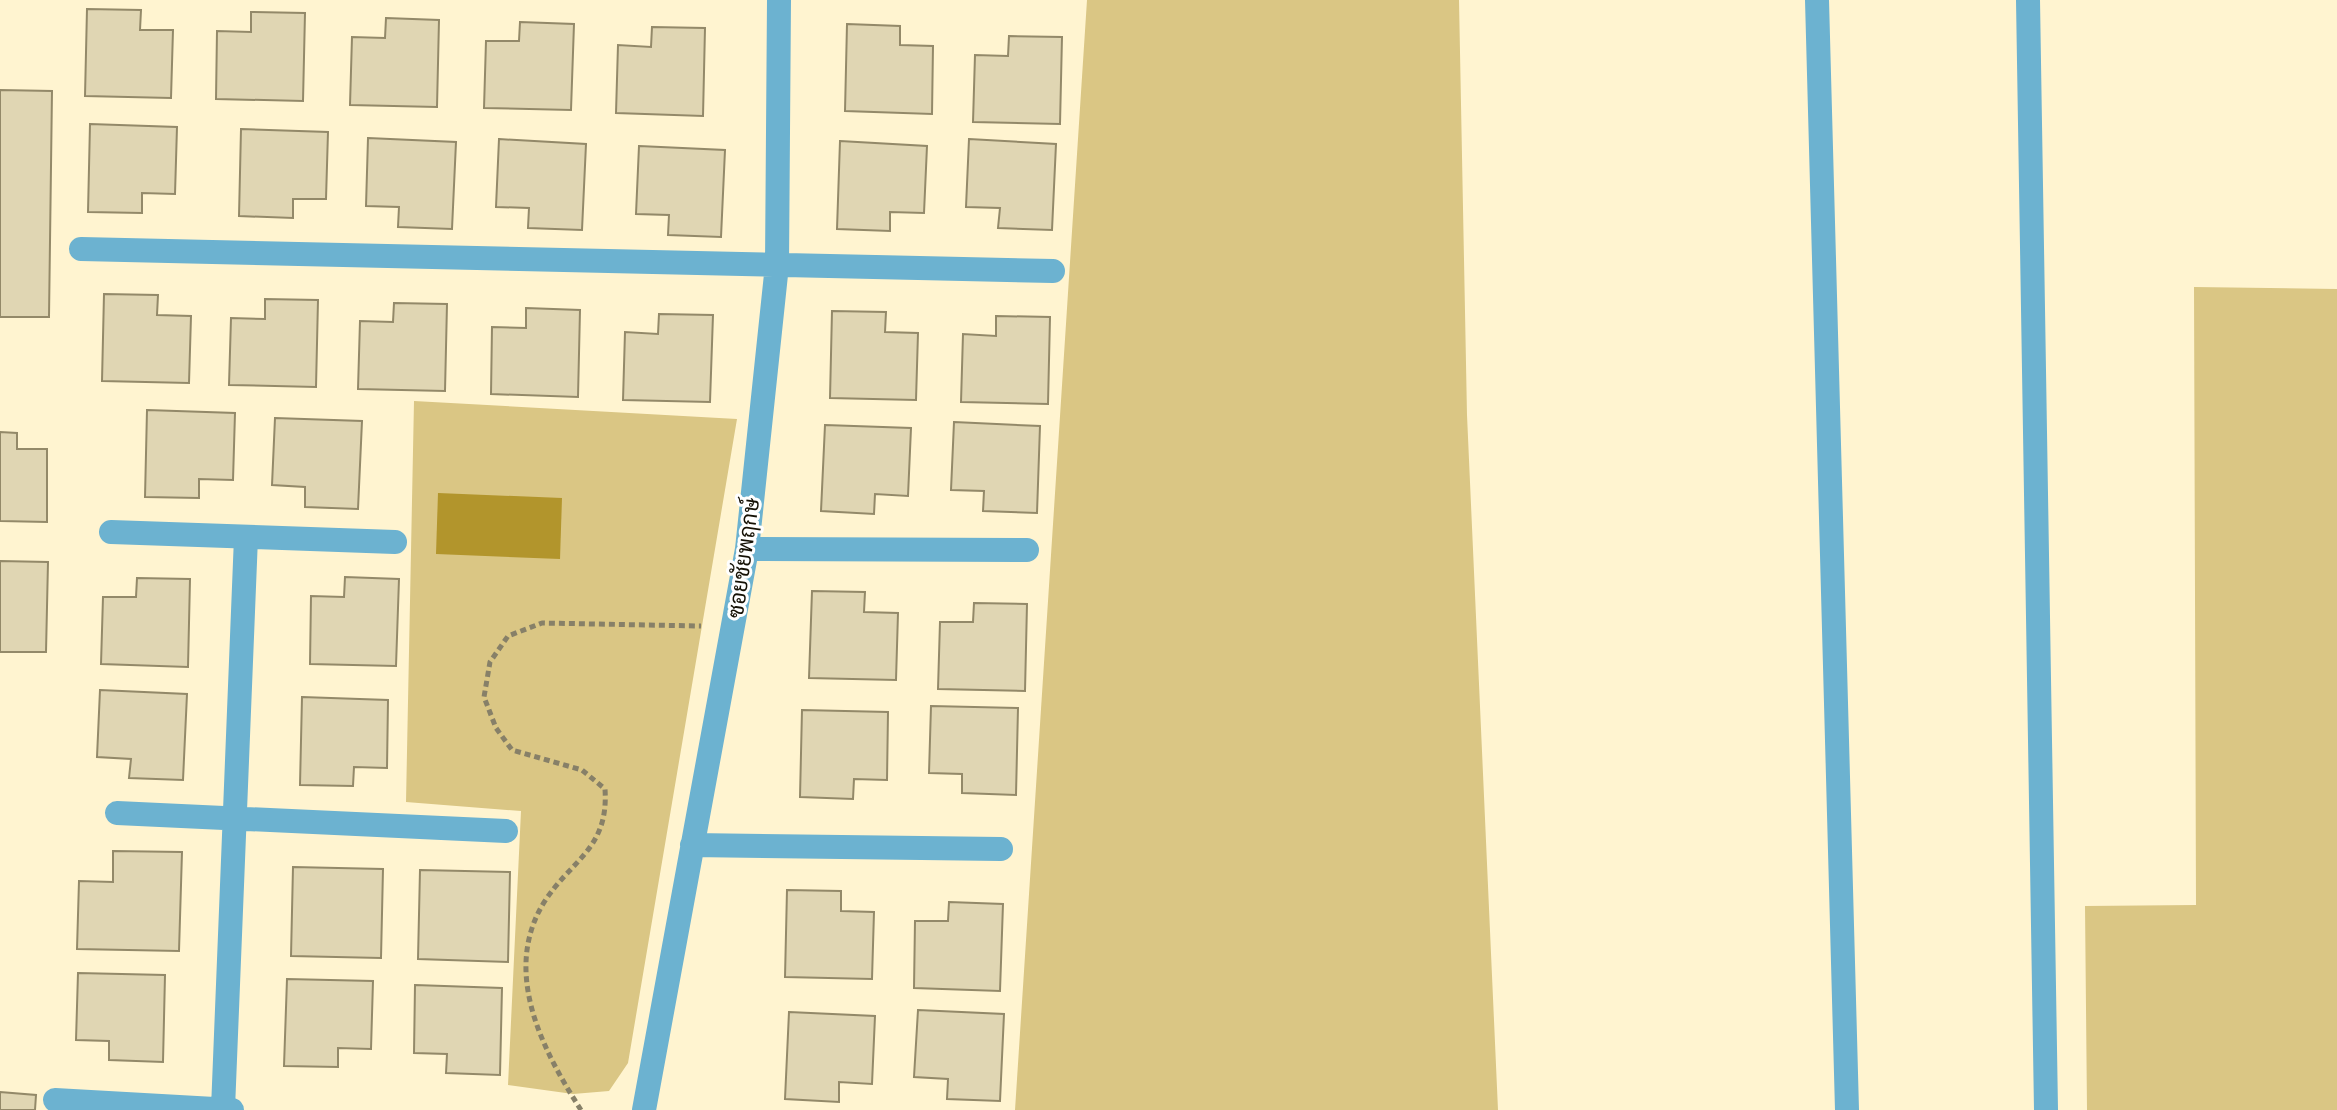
<svg xmlns="http://www.w3.org/2000/svg" width="2337" height="1110" font-family="'Noto Serif',Sarabun,serif">
<style>
.green{fill:#dac684}
.water{fill:#b2952c}
.building{fill:#e0d6b3;stroke:#938969;stroke-width:2}
.lines{fill:none;stroke-linecap:round;stroke-linejoin:round}
.path{stroke:#878068;stroke-width:5;stroke-dasharray:6 4;stroke-linecap:butt}
.minor{stroke:#6cb2d0;stroke-width:24}
.labels{text-anchor:middle;stroke-width:6;stroke-linejoin:round;paint-order:stroke}
.street-label{font-size:22px;fill:#151105;stroke:#fff}
</style>
<rect width="100%" height="100%" fill="#fff4d0"/>
<!-- green -->
<path class="green" d="M 1087,0 L 1459,0 L 1467,415 L 1498,1110 L 1015,1110 Z
M 2194,287 L 2337,289 L 2337,1110 L 2087,1110 L 2085,906 L 2196,905 Z
M 414,401 L 737,419 L 628,1063 L 609,1091 L 573,1094 L 508,1085 L 521,811 L 406,802 Z"/>
<!-- water -->
<path class="water" d="M 438,493 L 562,498 L 560,559 L 436,554 Z"/>
<!-- building -->
<path class="building" d="M 87,9 L 141,10 L 140,30 L 173,30 L 171,98 L 85,96 Z
M 251,12 L 305,13 L 303,101 L 216,99 L 217,31 L 251,32 Z
M 386,18 L 439,20 L 437,107 L 350,105 L 352,37 L 385,38 Z
M 520,22 L 574,24 L 571,110 L 484,108 L 486,41 L 519,41 Z
M 847,24 L 900,26 L 900,45 L 933,46 L 932,114 L 845,111 Z
M 652,27 L 705,28 L 703,116 L 616,113 L 618,45 L 651,47 Z
M 1009,36 L 1062,37 L 1060,124 L 973,122 L 975,55 L 1008,56 Z
M 0,90 L 52,91 L 49,317 L 0,317 Z
M 90,124 L 177,127 L 175,194 L 142,193 L 142,213 L 88,212 Z
M 241,129 L 328,132 L 326,199 L 293,199 L 293,218 L 239,216 Z
M 368,138 L 456,142 L 452,229 L 398,227 L 399,207 L 366,206 Z
M 499,139 L 586,144 L 582,230 L 528,228 L 529,208 L 496,207 Z
M 969,139 L 1056,144 L 1052,230 L 998,228 L 1000,208 L 966,207 Z
M 840,141 L 927,146 L 924,213 L 890,212 L 890,231 L 837,229 Z
M 639,146 L 725,150 L 721,237 L 668,235 L 669,215 L 636,214 Z
M 104,294 L 158,295 L 157,315 L 191,316 L 189,383 L 102,381 Z
M 265,299 L 318,300 L 316,387 L 229,385 L 231,318 L 265,319 Z
M 394,303 L 447,304 L 445,391 L 358,389 L 360,321 L 393,322 Z
M 526,308 L 580,310 L 578,397 L 491,394 L 492,327 L 526,328 Z
M 832,311 L 886,312 L 885,332 L 918,333 L 916,400 L 830,398 Z
M 659,314 L 713,315 L 710,402 L 623,400 L 625,332 L 658,334 Z
M 996,316 L 1050,317 L 1048,404 L 961,402 L 963,334 L 996,336 Z
M 147,410 L 235,413 L 233,480 L 199,479 L 199,498 L 145,497 Z
M 275,418 L 362,421 L 358,509 L 305,507 L 305,487 L 272,485 Z
M 954,422 L 1040,426 L 1037,513 L 983,511 L 984,491 L 951,490 Z
M 825,425 L 911,428 L 908,496 L 875,494 L 874,514 L 821,511 Z
M 0,432 L 17,433 L 17,449 L 47,449 L 47,522 L 0,521 Z
M 0,561 L 48,562 L 46,652 L 0,652 Z
M 345,577 L 399,579 L 396,666 L 310,664 L 311,596 L 344,597 Z
M 137,578 L 190,579 L 188,667 L 101,664 L 103,597 L 136,597 Z
M 812,591 L 865,592 L 864,612 L 898,613 L 896,680 L 809,678 Z
M 974,603 L 1027,604 L 1025,691 L 938,689 L 940,622 L 973,622 Z
M 100,690 L 187,694 L 183,780 L 129,778 L 131,759 L 97,757 Z
M 302,697 L 388,700 L 387,768 L 354,767 L 353,786 L 300,785 Z
M 931,706 L 1018,708 L 1016,795 L 962,793 L 962,774 L 929,773 Z
M 802,710 L 888,712 L 887,780 L 854,779 L 853,799 L 800,797 Z
M 113,851 L 182,852 L 179,951 L 77,949 L 79,881 L 113,882 Z
M 293,867 L 383,869 L 381,958 L 291,956 Z
M 420,870 L 510,872 L 508,962 L 418,959 Z
M 787,890 L 841,891 L 841,911 L 874,912 L 872,979 L 785,977 Z
M 949,902 L 1003,904 L 1000,991 L 914,988 L 915,921 L 948,921 Z
M 78,973 L 165,975 L 163,1062 L 109,1060 L 109,1041 L 76,1040 Z
M 287,979 L 373,981 L 371,1049 L 338,1048 L 338,1067 L 284,1066 Z
M 415,985 L 502,988 L 500,1075 L 446,1073 L 447,1054 L 414,1053 Z
M 918,1010 L 1004,1014 L 1000,1101 L 947,1099 L 948,1079 L 914,1077 Z
M 789,1012 L 875,1016 L 872,1084 L 839,1082 L 839,1102 L 785,1099 Z
M 0,1092 L 36,1095 L 35,1110 L 0,1110 Z"/>
<g class="lines">
<!-- path -->
<path class="path" d="M 581,1110 C 543,1051 502,973 543,904 C 570,860 609,850 605,789 L 582,770 L 512,750 L 496,728 L 484,697 L 490,662 L 508,636 L 542,623 L 701,626"/>
<!-- minor -->
<path class="minor" d="M 1817,0 L 1847,1110
M 2028,0 L 2046,1110
M 81,249 L 1053,271
M 111,532 L 395,542
M 747,549 L 1027,550
M 117,813 L 506,831
M 692,845 L 1001,849
M 55,1100 L 232,1110
M 223,1109 L 246,537
M 644,1110 L 747,549 L 777,265 L 779,0"/>
</g>
<g class="labels">
<!-- street labels -->
<g class="street-label">
<text transform="translate(743 558) rotate(-82)" y="8">ซอยชัยพฤกษ์</text>
</g>
</g>
</svg>
